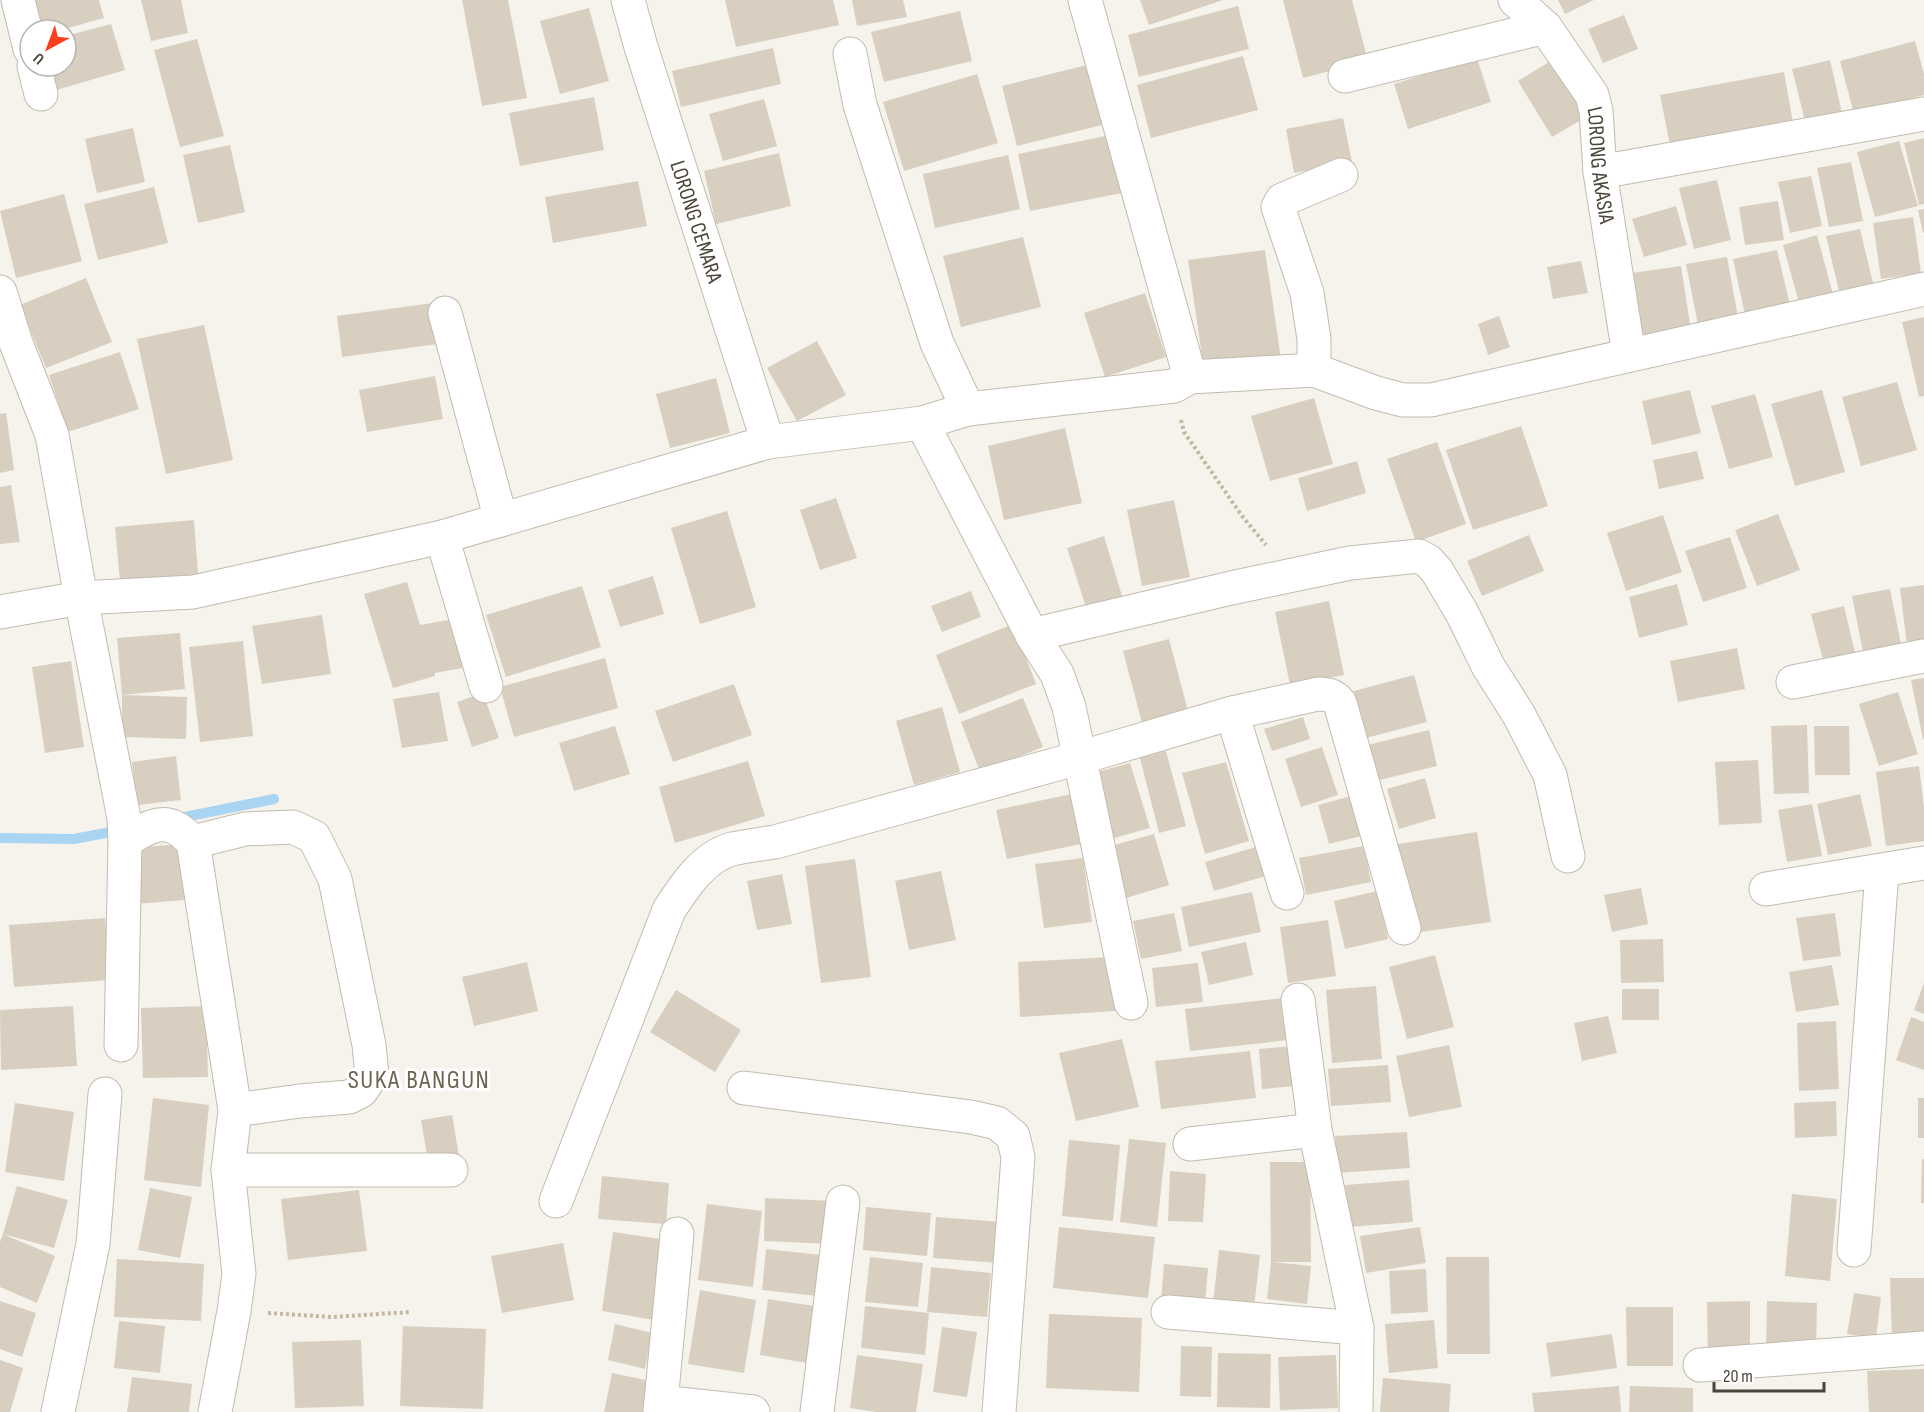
<svg xmlns="http://www.w3.org/2000/svg" width="1924" height="1412" font-family="'Sofia Sans Condensed',sans-serif">
<style>
.lines{fill:none;stroke-linecap:round;stroke-linejoin:round}
.stream{stroke:#a9d4f2;stroke-width:10}
.building{fill:#d8cfc1}
.street-casing{stroke:#c2bbae;stroke-width:35}
.path{stroke:#c4b79f;stroke-width:4;stroke-dasharray:3 3;stroke-linecap:butt}
.street{stroke:#fff;stroke-width:33}
.labels{text-anchor:middle;stroke-width:6;stroke-linejoin:round;paint-order:stroke}
.street-label{font-size:22px;fill:#4b4439;stroke:#fff}
.quarter-label{font-size:26px;letter-spacing:1.5px;fill:#6e6250;stroke:#fff}
</style>
<rect width="100%" height="100%" fill="#f6f3ec"/>
<g class="lines">
<!-- stream -->
<path class="stream" d="M 175,819 L 274,799
M 0,838 L 74,839 L 121,830"/>
</g>
<!-- building -->
<path class="building" d="M 31,0 L 99,0 L 104,18 L 61,30 L 39,30 Z
M 141,0 L 181,0 L 188,33 L 151,41 Z
M 462,0 L 508,0 L 527,98 L 482,106 Z
M 725,0 L 833,0 L 839,25 L 736,47 Z
M 852,0 L 903,0 L 907,17 L 857,26 Z
M 1140,0 L 1223,0 L 1149,25 Z
M 1283,0 L 1352,0 L 1368,61 L 1303,78 Z
M 1558,0 L 1594,0 L 1565,14 Z
M 1238,6 L 1249,49 L 1139,77 L 1128,35 Z
M 589,8 L 609,81 L 560,94 L 540,21 Z
M 960,11 L 972,61 L 884,82 L 871,32 Z
M 1624,15 L 1638,49 L 1603,63 L 1588,29 Z
M 111,24 L 125,70 L 53,91 L 46,66 L 66,66 L 66,36 Z
M 197,39 L 224,136 L 180,147 L 154,50 Z
M 1915,41 L 1924,74 L 1924,95 L 1854,114 L 1840,61 Z
M 773,48 L 781,84 L 681,107 L 672,71 Z
M 1243,56 L 1258,110 L 1151,138 L 1137,85 Z
M 1477,58 L 1491,102 L 1408,129 L 1394,84 Z
M 1554,59 L 1588,116 L 1552,137 L 1518,81 Z
M 1830,60 L 1842,113 L 1805,121 L 1792,69 Z
M 1095,63 L 1110,123 L 1017,146 L 1002,86 Z
M 1784,72 L 1794,128 L 1671,150 L 1660,95 Z
M 977,74 L 998,143 L 904,171 L 883,102 Z
M 594,97 L 604,150 L 520,166 L 509,113 Z
M 764,99 L 777,146 L 723,161 L 709,114 Z
M 1343,118 L 1352,162 L 1294,173 L 1286,129 Z
M 133,128 L 145,182 L 97,193 L 85,139 Z
M 1115,134 L 1127,192 L 1030,211 L 1018,154 Z
M 1924,138 L 1924,204 L 1919,205 L 1904,143 Z
M 1899,141 L 1918,206 L 1875,217 L 1857,152 Z
M 230,145 L 245,212 L 198,223 L 183,155 Z
M 779,153 L 791,206 L 716,224 L 704,171 Z
M 1008,155 L 1020,209 L 935,228 L 923,174 Z
M 1851,162 L 1863,221 L 1829,227 L 1817,168 Z
M 1811,176 L 1822,226 L 1790,233 L 1778,182 Z
M 1717,180 L 1731,240 L 1694,249 L 1679,188 Z
M 638,181 L 647,226 L 553,243 L 545,197 Z
M 154,187 L 168,243 L 98,260 L 84,204 Z
M 64,194 L 82,261 L 16,278 L 0,211 Z
M 1778,201 L 1784,240 L 1745,245 L 1739,207 Z
M 1676,206 L 1687,245 L 1644,257 L 1632,219 Z
M 1924,209 L 1924,232 L 1923,233 L 1918,210 Z
M 1913,217 L 1921,273 L 1881,279 L 1873,223 Z
M 1860,229 L 1874,287 L 1840,295 L 1826,236 Z
M 1817,235 L 1833,294 L 1799,303 L 1783,245 Z
M 1023,237 L 1041,307 L 961,327 L 943,256 Z
M 1265,250 L 1281,359 L 1204,370 L 1188,260 Z
M 1777,250 L 1790,305 L 1745,315 L 1733,259 Z
M 1727,257 L 1738,317 L 1698,325 L 1686,264 Z
M 1581,261 L 1588,293 L 1553,299 L 1547,267 Z
M 1681,266 L 1691,330 L 1642,337 L 1632,273 Z
M 86,278 L 112,342 L 46,368 L 20,305 Z
M 1145,293 L 1166,357 L 1105,377 L 1084,313 Z
M 433,303 L 438,344 L 342,357 L 337,316 Z
M 1499,316 L 1510,347 L 1488,355 L 1478,324 Z
M 1924,317 L 1924,396 L 1919,397 L 1902,322 Z
M 204,325 L 233,460 L 166,474 L 137,339 Z
M 817,341 L 846,395 L 797,421 L 767,368 Z
M 120,352 L 139,409 L 68,432 L 49,375 Z
M 435,376 L 443,419 L 367,432 L 359,390 Z
M 716,378 L 730,433 L 670,448 L 656,394 Z
M 1897,382 L 1917,450 L 1861,466 L 1842,397 Z
M 1690,390 L 1701,433 L 1652,445 L 1642,401 Z
M 1822,390 L 1845,472 L 1795,486 L 1771,404 Z
M 1755,394 L 1773,457 L 1729,469 L 1711,406 Z
M 1314,398 L 1333,464 L 1270,481 L 1251,416 Z
M 6,413 L 14,470 L 0,473 L 0,414 Z
M 1521,426 L 1548,506 L 1473,530 L 1446,450 Z
M 1065,428 L 1082,503 L 1004,520 L 988,446 Z
M 1437,442 L 1466,524 L 1416,542 L 1387,459 Z
M 1697,451 L 1704,479 L 1659,489 L 1653,460 Z
M 1357,461 L 1366,493 L 1307,511 L 1298,478 Z
M 11,485 L 20,542 L 0,544 L 0,487 Z
M 836,498 L 857,558 L 820,570 L 800,510 Z
M 1174,500 L 1190,577 L 1142,586 L 1127,510 Z
M 727,511 L 756,607 L 700,624 L 671,528 Z
M 1778,514 L 1800,570 L 1757,586 L 1735,530 Z
M 1663,515 L 1682,572 L 1626,591 L 1607,533 Z
M 194,520 L 198,574 L 120,581 L 115,527 Z
M 1529,535 L 1544,571 L 1482,596 L 1467,561 Z
M 1104,536 L 1122,596 L 1086,607 L 1067,548 Z
M 1730,537 L 1747,588 L 1703,602 L 1685,551 Z
M 653,576 L 664,614 L 620,627 L 608,590 Z
M 407,582 L 420,625 L 459,618 L 468,667 L 435,673 L 435,676 L 393,688 L 364,594 Z
M 1677,584 L 1688,625 L 1639,638 L 1629,597 Z
M 1924,585 L 1924,643 L 1907,646 L 1900,588 Z
M 582,586 L 601,647 L 506,677 L 486,615 Z
M 1890,589 L 1901,644 L 1863,652 L 1852,596 Z
M 971,591 L 981,617 L 942,632 L 931,606 Z
M 1329,601 L 1344,675 L 1290,685 L 1275,612 Z
M 1844,606 L 1856,657 L 1824,664 L 1811,614 Z
M 322,615 L 331,674 L 262,684 L 252,626 Z
M 1013,624 L 1036,684 L 959,714 L 936,655 Z
M 180,633 L 185,689 L 122,695 L 117,638 Z
M 1169,639 L 1188,711 L 1142,723 L 1123,651 Z
M 243,641 L 253,736 L 200,742 L 189,647 Z
M 1737,648 L 1745,689 L 1678,702 L 1670,661 Z
M 605,658 L 618,708 L 514,737 L 500,687 Z
M 71,661 L 84,747 L 45,753 L 32,667 Z
M 1414,675 L 1427,722 L 1366,738 L 1354,691 Z
M 1924,678 L 1924,739 L 1923,739 L 1911,680 Z
M 734,684 L 752,735 L 673,762 L 655,711 Z
M 439,692 L 448,741 L 402,748 L 393,699 Z
M 1898,692 L 1918,754 L 1879,766 L 1859,704 Z
M 483,693 L 499,738 L 472,747 L 457,702 Z
M 122,695 L 187,697 L 186,739 L 122,737 Z
M 1023,698 L 1043,747 L 980,772 L 961,722 Z
M 942,707 L 960,772 L 914,785 L 896,721 Z
M 1303,717 L 1310,739 L 1272,751 L 1264,729 Z
M 1807,725 L 1809,793 L 1774,794 L 1771,726 Z
M 615,726 L 630,774 L 574,791 L 559,743 Z
M 1814,726 L 1849,726 L 1850,775 L 1815,775 Z
M 1429,730 L 1437,766 L 1371,782 L 1363,746 Z
M 1322,747 L 1338,795 L 1301,807 L 1285,759 Z
M 1166,751 L 1186,826 L 1159,833 L 1140,758 Z
M 176,756 L 181,800 L 137,805 L 132,762 Z
M 1758,760 L 1762,823 L 1719,825 L 1715,762 Z
M 748,761 L 765,816 L 675,843 L 659,787 Z
M 1226,762 L 1249,841 L 1205,854 L 1182,773 Z
M 1130,763 L 1150,828 L 1111,839 L 1093,773 Z
M 1919,766 L 1924,807 L 1924,841 L 1886,846 L 1876,772 Z
M 1425,778 L 1436,818 L 1399,829 L 1387,789 Z
M 1076,793 L 1086,843 L 1007,859 L 996,810 Z
M 1359,794 L 1370,834 L 1329,844 L 1318,805 Z
M 1860,794 L 1872,846 L 1828,855 L 1817,804 Z
M 1812,804 L 1822,856 L 1787,862 L 1778,810 Z
M 1477,832 L 1491,922 L 1413,933 L 1398,844 Z
M 1154,834 L 1169,885 L 1123,899 L 1107,847 Z
M 181,844 L 185,900 L 136,904 L 131,848 Z
M 1266,844 L 1276,873 L 1214,891 L 1205,862 Z
M 1364,846 L 1371,882 L 1306,895 L 1299,858 Z
M 1083,858 L 1092,922 L 1044,928 L 1035,864 Z
M 855,859 L 871,977 L 821,983 L 805,866 Z
M 941,871 L 956,940 L 909,950 L 895,881 Z
M 782,874 L 792,924 L 757,930 L 747,881 Z
M 1641,888 L 1648,924 L 1612,932 L 1604,895 Z
M 1377,891 L 1388,939 L 1345,949 L 1334,901 Z
M 1252,892 L 1261,932 L 1189,947 L 1181,907 Z
M 1174,913 L 1182,951 L 1141,959 L 1133,921 Z
M 1835,913 L 1841,956 L 1803,961 L 1796,918 Z
M 105,918 L 110,980 L 14,987 L 9,925 Z
M 1328,920 L 1336,976 L 1288,983 L 1280,927 Z
M 1663,939 L 1664,982 L 1621,983 L 1620,940 Z
M 1246,942 L 1253,975 L 1209,985 L 1201,952 Z
M 1435,955 L 1454,1027 L 1407,1039 L 1389,967 Z
M 1113,957 L 1116,1011 L 1020,1017 L 1018,962 Z
M 527,962 L 538,1011 L 474,1026 L 462,977 Z
M 1198,963 L 1203,1002 L 1156,1007 L 1152,968 Z
M 1832,965 L 1839,1005 L 1796,1012 L 1789,972 Z
M 1924,983 L 1924,1014 L 1914,1010 Z
M 1376,986 L 1382,1059 L 1332,1063 L 1326,990 Z
M 1622,989 L 1659,989 L 1659,1020 L 1622,1020 Z
M 676,990 L 741,1030 L 715,1072 L 650,1032 Z
M 1293,997 L 1298,1039 L 1190,1051 L 1185,1009 Z
M 73,1006 L 77,1066 L 1,1070 L 0,1010 Z
M 206,1006 L 208,1077 L 143,1078 L 141,1008 Z
M 1608,1016 L 1617,1053 L 1582,1061 L 1574,1023 Z
M 1911,1017 L 1924,1022 L 1924,1070 L 1896,1060 Z
M 1836,1021 L 1839,1089 L 1799,1091 L 1797,1023 Z
M 1122,1039 L 1139,1107 L 1076,1121 L 1059,1053 Z
M 1449,1045 L 1462,1107 L 1409,1117 L 1396,1056 Z
M 1293,1046 L 1297,1086 L 1262,1089 L 1259,1049 Z
M 1250,1051 L 1256,1098 L 1161,1109 L 1155,1061 Z
M 1388,1065 L 1391,1102 L 1331,1106 L 1328,1069 Z
M 153,1098 L 209,1105 L 201,1187 L 144,1180 Z
M 1918,1098 L 1924,1098 L 1924,1138 L 1918,1138 Z
M 1836,1101 L 1837,1136 L 1795,1138 L 1794,1103 Z
M 15,1103 L 74,1112 L 64,1181 L 5,1172 Z
M 452,1115 L 460,1162 L 429,1167 L 421,1120 Z
M 1407,1132 L 1410,1168 L 1337,1173 L 1335,1136 Z
M 1129,1139 L 1166,1143 L 1157,1227 L 1120,1222 Z
M 1069,1140 L 1120,1145 L 1113,1221 L 1062,1216 Z
M 1922,1159 L 1924,1159 L 1924,1203 L 1921,1203 Z
M 1270,1162 L 1310,1162 L 1311,1262 L 1273,1262 L 1311,1266 L 1307,1304 L 1267,1299 L 1271,1262 Z
M 1170,1171 L 1206,1174 L 1203,1222 L 1168,1221 Z
M 602,1176 L 669,1183 L 666,1224 L 598,1219 Z
M 1409,1180 L 1413,1222 L 1348,1227 L 1345,1185 Z
M 17,1186 L 68,1200 L 54,1248 L 3,1234 Z
M 150,1188 L 192,1197 L 180,1258 L 138,1250 Z
M 359,1190 L 367,1251 L 288,1260 L 281,1199 Z
M 1792,1194 L 1837,1199 L 1830,1281 L 1785,1276 Z
M 765,1198 L 833,1201 L 831,1244 L 764,1241 Z
M 707,1204 L 762,1211 L 753,1287 L 698,1280 Z
M 866,1207 L 931,1213 L 927,1256 L 863,1250 Z
M 936,1217 L 1002,1222 L 999,1263 L 933,1258 Z
M 1059,1227 L 1155,1237 L 1148,1298 L 1053,1288 Z
M 1420,1227 L 1426,1263 L 1366,1273 L 1360,1236 Z
M 613,1232 L 667,1240 L 654,1320 L 602,1311 Z
M 3,1234 L 55,1256 L 37,1303 L 0,1287 L 0,1242 Z
M 563,1243 L 574,1300 L 502,1313 L 491,1256 Z
M 766,1249 L 830,1256 L 826,1297 L 762,1290 Z
M 1219,1250 L 1260,1255 L 1254,1308 L 1213,1303 Z
M 870,1257 L 923,1263 L 918,1307 L 865,1302 Z
M 1446,1257 L 1489,1257 L 1490,1354 L 1447,1354 Z
M 117,1259 L 204,1264 L 201,1321 L 114,1317 Z
M 1164,1264 L 1208,1268 L 1205,1305 L 1161,1301 Z
M 931,1267 L 991,1273 L 987,1317 L 927,1312 Z
M 1426,1269 L 1428,1312 L 1391,1314 L 1389,1271 Z
M 1890,1278 L 1924,1278 L 1924,1340 L 1892,1341 Z
M 700,1290 L 756,1300 L 744,1373 L 688,1364 Z
M 1854,1293 L 1881,1297 L 1876,1338 L 1847,1334 Z
M 768,1299 L 821,1307 L 812,1364 L 760,1355 Z
M 0,1301 L 36,1313 L 22,1357 L 0,1349 Z
M 1750,1301 L 1750,1357 L 1708,1358 L 1707,1302 Z
M 1767,1301 L 1817,1303 L 1816,1353 L 1766,1351 Z
M 865,1306 L 929,1313 L 925,1355 L 861,1348 Z
M 1626,1307 L 1673,1307 L 1673,1366 L 1627,1366 Z
M 1049,1314 L 1142,1318 L 1139,1392 L 1046,1388 Z
M 1434,1320 L 1438,1368 L 1389,1373 L 1385,1324 Z
M 119,1321 L 165,1326 L 160,1373 L 114,1368 Z
M 615,1324 L 652,1333 L 645,1369 L 608,1360 Z
M 403,1326 L 486,1329 L 483,1409 L 400,1406 Z
M 942,1327 L 977,1332 L 967,1397 L 933,1392 Z
M 1612,1334 L 1617,1368 L 1551,1377 L 1546,1343 Z
M 361,1340 L 364,1406 L 295,1408 L 292,1342 Z
M 1181,1346 L 1212,1347 L 1211,1397 L 1180,1396 Z
M 1218,1353 L 1271,1354 L 1270,1408 L 1217,1407 Z
M 857,1355 L 923,1364 L 916,1412 L 876,1412 L 850,1408 Z
M 1336,1355 L 1338,1408 L 1280,1410 L 1278,1357 Z
M 0,1360 L 23,1368 L 10,1412 L 0,1412 Z
M 1924,1369 L 1924,1412 L 1869,1412 L 1867,1371 Z
M 612,1373 L 655,1382 L 649,1412 L 604,1412 Z
M 132,1377 L 192,1384 L 189,1412 L 127,1412 Z
M 1383,1378 L 1451,1384 L 1449,1412 L 1380,1412 Z
M 1619,1386 L 1621,1412 L 1534,1412 L 1532,1393 Z
M 1630,1386 L 1693,1388 L 1693,1412 L 1629,1412 Z"/>
<g class="lines">
<defs>
<g id="street">
<path d="M 18,0 L 30,49"/>
<path id="s1" d="M 628,0 L 641,47 L 768,442"/>
<path d="M 1085,0 L 1190,377"/>
<path id="s2" d="M 1515,0 L 1545,27 L 1592,95 L 1596,111 L 1600,172 L 1629,355"/>
<path d="M 850,54 L 860,105 L 937,343 L 968,409"/>
<path d="M 34,66 L 41,94"/>
<path d="M 1345,76 L 1545,27"/>
<path d="M 1600,172 L 1924,114"/>
<path d="M 0,292 L 16,343 L 52,435 L 81,598 L 124,818 L 125,841 L 121,1045"/>
<path d="M 445,313 L 501,520"/>
<path d="M 1314,370 L 1314,339 L 1307,293 L 1278,207 L 1282,200 L 1341,175"/>
<path d="M 922,423 L 1032,635 L 1057,674 L 1069,707 L 1131,1003"/>
<path d="M 442,537 L 486,686"/>
<path d="M 0,612 L 81,598 L 193,592 L 442,537 L 768,442 L 922,423 L 968,409 L 1174,386 L 1190,377 L 1314,370 L 1376,393 L 1403,400 L 1431,400 L 1924,289"/>
<path d="M 1032,635 L 1231,588 L 1350,563 L 1419,556 L 1428,561 L 1437,571 L 1462,613 L 1488,666 L 1519,715 L 1550,775 L 1568,856"/>
<path d="M 1793,682 L 1924,656"/>
<path d="M 1232,713 L 1287,893"/>
<path d="M 125,841 C 139,833 157,819 174,827 C 181,830 188,837 193,842 L 235,1110 L 228,1170 L 239,1274 L 234,1311 L 215,1412"/>
<path d="M 193,842 L 245,829 L 293,827 L 314,837 L 335,879 L 369,1045 L 372,1075 L 361,1091 L 349,1097 L 300,1101 L 235,1110"/>
<path d="M 1766,889 L 1924,863"/>
<path d="M 1298,1000 L 1315,1130 L 1357,1328 L 1356,1412"/>
<path d="M 744,1088 L 971,1117 L 997,1123 L 1013,1136 L 1018,1157 L 999,1412"/>
<path d="M 1190,1144 L 1315,1130"/>
<path d="M 228,1170 L 451,1170"/>
<path d="M 556,1201 L 669,910 C 684,887 703,857 732,849 C 746,846 761,844 775,842 L 1079,758 L 1232,713 L 1318,694 C 1328,694 1333,695 1340,703 L 1404,928"/>
<path d="M 1854,1250 L 1882,871"/>
<path d="M 1168,1312 L 1357,1328"/>
<path d="M 1700,1365 L 1924,1348"/>
<path d="M 661,1402 L 753,1412"/>
<path d="M 58,1412 L 93,1244 L 105,1094"/>
<path d="M 660,1412 L 677,1234"/>
<path d="M 817,1412 L 843,1202"/>
</g>
</defs>
<!-- street casing -->
<use href="#street" class="street-casing"/>
<!-- path -->
<path class="path" d="M 1181,420 L 1184,432 L 1242,516 L 1266,545
M 268,1313 L 332,1317 L 410,1312"/>
<!-- street -->
<use href="#street" class="street"/>
</g>
<g class="labels">
<!-- street labels -->
<g class="street-label">
<text dy="8" stroke="none"><textPath href="#s2" startOffset="194">LORONG AKASIA</textPath></text>
<text dy="8" stroke="none"><textPath href="#s1" startOffset="232">LORONG CEMARA</textPath></text>
</g>
<!-- quarter labels -->
<g class="quarter-label">
<text x="419" y="1088">SUKA BANGUN</text>
</g>
</g>
<!-- north arrow -->
<g transform="translate(48 48) rotate(221)"><circle r="28" fill="#ffffff" stroke="#b7b4b0" stroke-width="1.5"/>
<path d="M0-4.5L10 22L0 15L-10 22Z" fill="#fc3f1d"/>
<text y="-9" font-size="16" font-weight="bold" text-anchor="middle" fill="#4b4439">U</text>
</g>
<!-- scale -->
<path d="M1714 1382v9h110v-9" fill="none" stroke="#4b4439" stroke-width="3"/>
<text x="1723" y="1382" font-size="18" fill="#4b4439" stroke="#ffffff" stroke-width="4.5" paint-order="stroke">20 m</text>
</svg>
